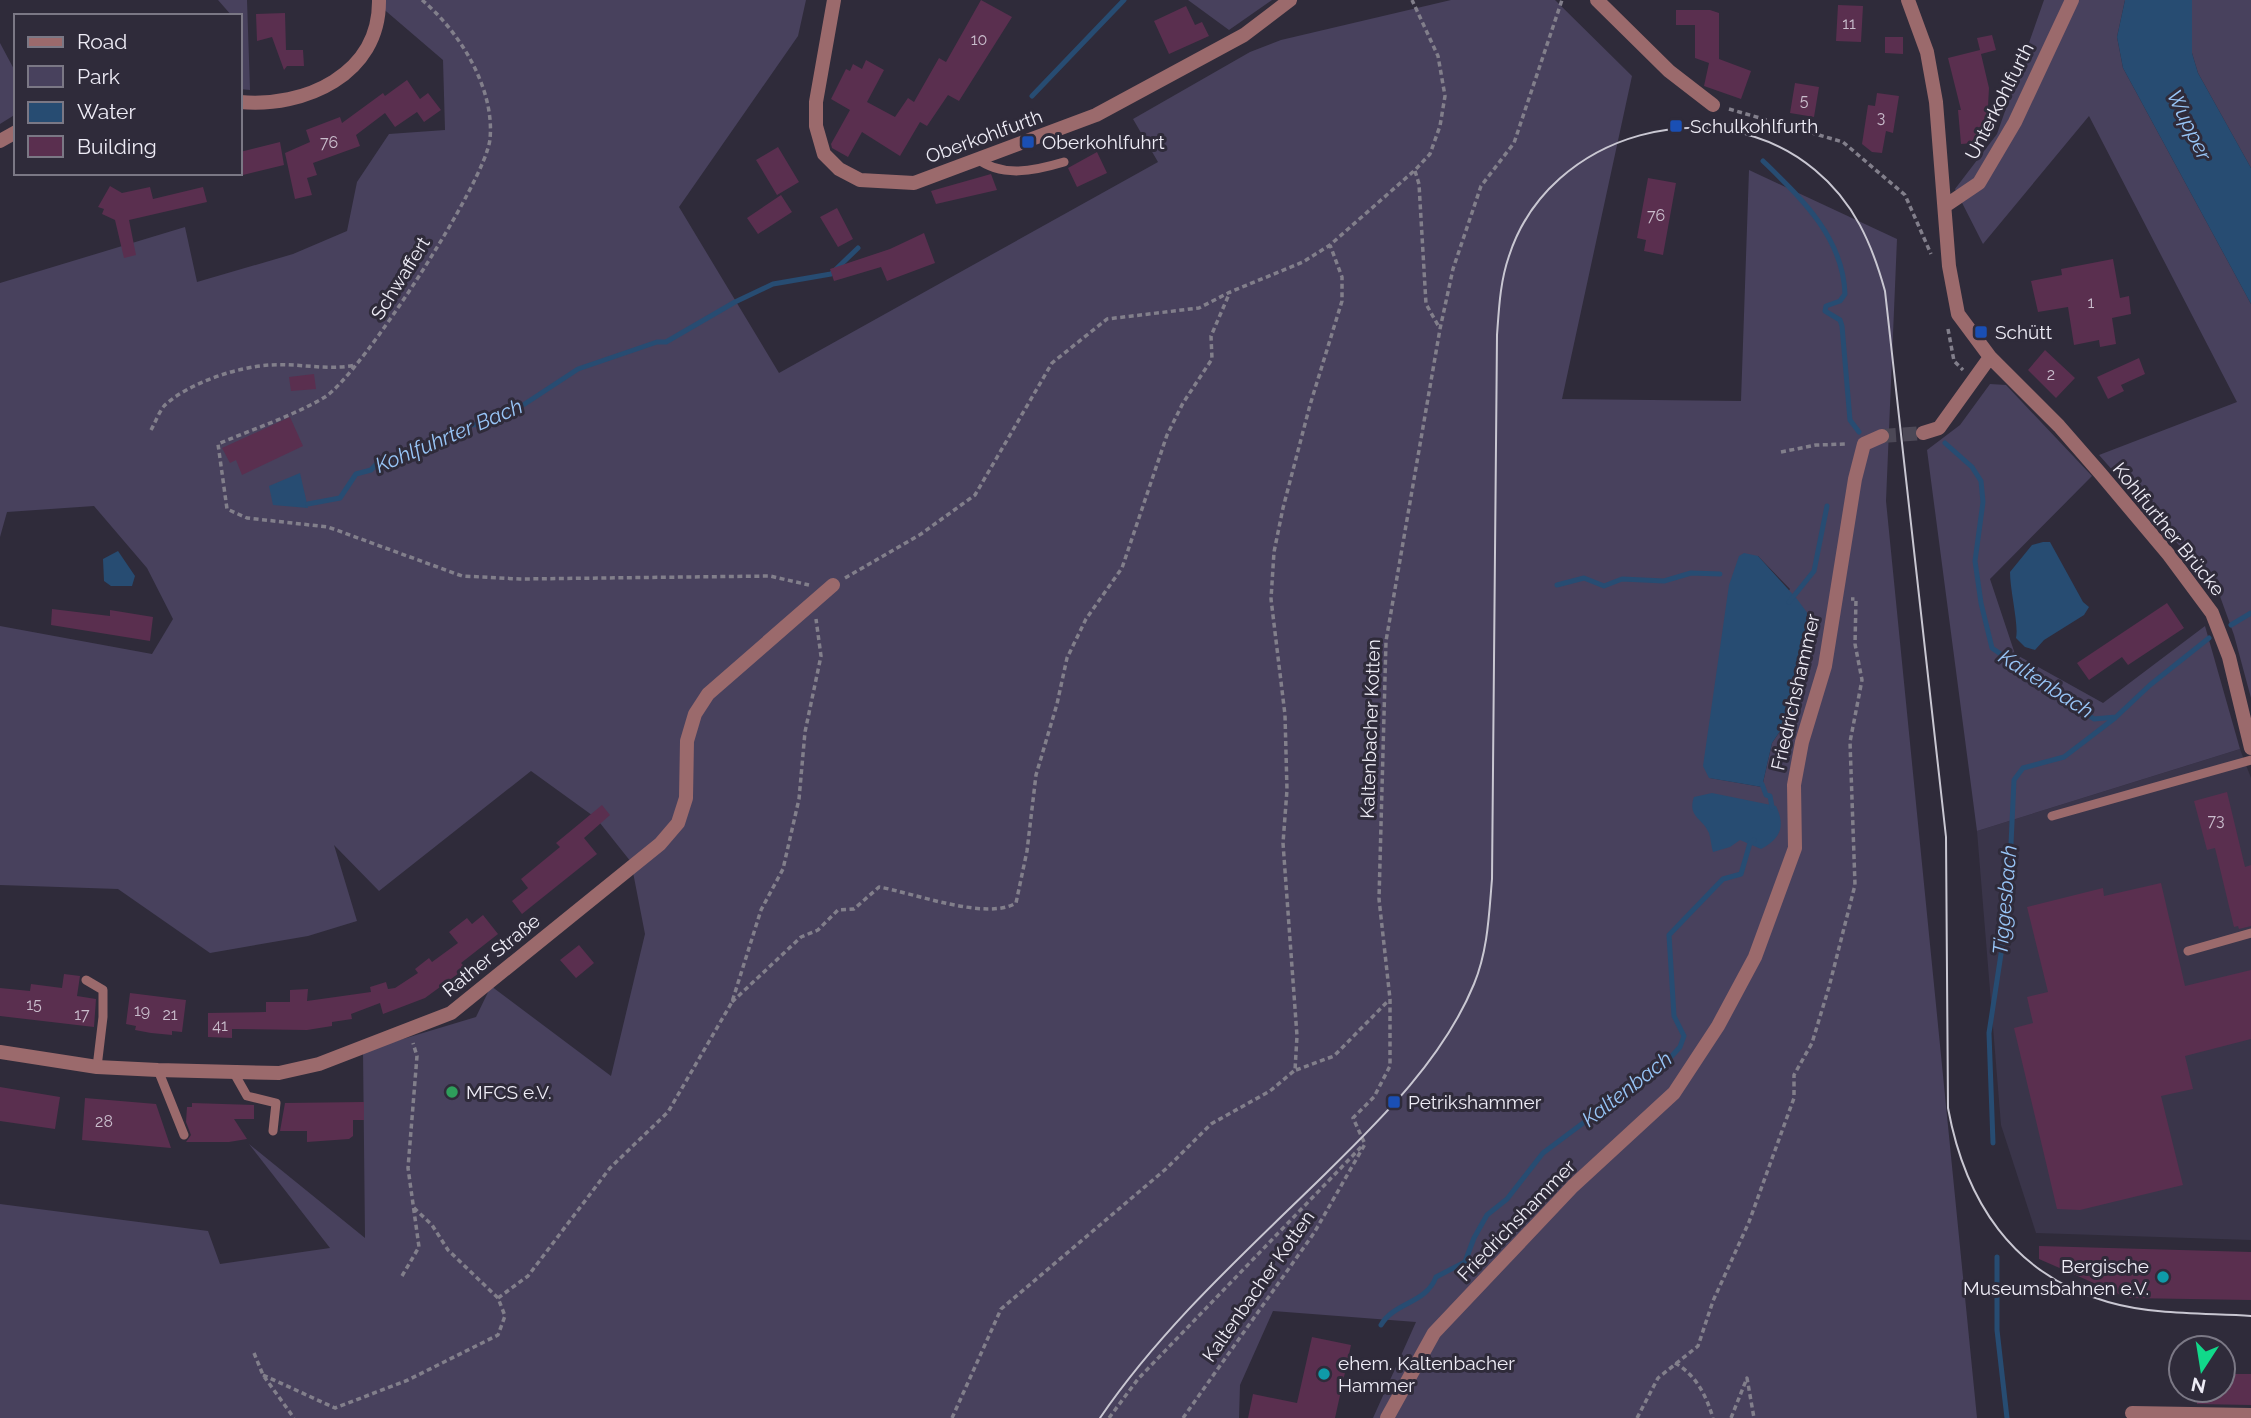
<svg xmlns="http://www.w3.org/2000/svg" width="2251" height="1418" font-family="Raleway,sans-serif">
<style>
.built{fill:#3a354a}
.green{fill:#48415d;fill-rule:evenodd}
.water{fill:#274c72}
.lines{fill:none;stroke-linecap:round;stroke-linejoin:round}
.stream{stroke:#274c72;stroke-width:5}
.building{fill:#5a2f4f}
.street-tunnel{stroke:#4c4856;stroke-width:14;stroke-dasharray:14 7;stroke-linecap:butt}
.path{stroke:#827f8b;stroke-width:3.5;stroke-dasharray:5 3.5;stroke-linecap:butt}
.lane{stroke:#9b6a6c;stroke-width:9}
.street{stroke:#9b6a6c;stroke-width:14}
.tram{stroke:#c9c7d2;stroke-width:2}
.transit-dot{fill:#1a4fb4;stroke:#2f2b3a;stroke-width:2.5}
.leisure-dot{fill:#2e9e5b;stroke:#2f2b3a;stroke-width:2.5}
.culture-dot{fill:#0f9aa8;stroke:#2f2b3a;stroke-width:2.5}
.labels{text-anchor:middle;stroke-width:6;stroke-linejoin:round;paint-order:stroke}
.number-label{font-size:16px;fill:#c9bdcc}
.street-label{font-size:19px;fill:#eeecf6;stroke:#2f2b3a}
.poi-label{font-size:19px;fill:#eeecf6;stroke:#2f2b3a;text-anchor:start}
.water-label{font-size:21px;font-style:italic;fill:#98c5f7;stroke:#2f2b3a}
</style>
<rect width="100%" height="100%" fill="#2f2b3a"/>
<!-- built -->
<path class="built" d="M 2240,749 L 2251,778 L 2251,1240 L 2036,1233 L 2001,1125 L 1977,831 Z"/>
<!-- green -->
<path class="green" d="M 218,0 L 247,0 L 250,90 L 240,89 L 240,16 L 232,16 Z
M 373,0 L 806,0 L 798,36 L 679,207 L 779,373 L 1158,162 L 1133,119 L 1250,52 L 1281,40 L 1451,0 L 1555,0 L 1632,76 L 1562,399 L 1741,401 L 1749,170 L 1897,239 L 1886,501 L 1977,1418 L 1373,1418 L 1416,1322 L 1273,1311 L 1240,1385 L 1239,1418 L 0,1418 L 0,1204 L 208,1231 L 220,1264 L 330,1248 L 249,1144 L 365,1238 L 363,1051 L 476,1017 L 491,986 L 611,1076 L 645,934 L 631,862 L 596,818 L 531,771 L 379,891 L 334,845 L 357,921 L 308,936 L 210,953 L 118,889 L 0,885 L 0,626 L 152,654 L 173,619 L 147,568 L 94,506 L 7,512 L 0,537 L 0,283 L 185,227 L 197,282 L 293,254 L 347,231 L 357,182 L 389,134 L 445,130 L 443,60 ZM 1758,556 L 1790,589 L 1788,592 L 1795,599 L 1809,670 L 1794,711 L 1772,743 L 1762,787 L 1710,778 L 1727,605 Z
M 1188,0 L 1272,0 L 1229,30 Z
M 2044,0 L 2125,0 L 2117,37 L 2123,68 L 2251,304 L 2251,698 L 2234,635 L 2217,588 L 2099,455 L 2237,402 L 2089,116 L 1983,244 L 1955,189 L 1997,134 Z
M 2192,0 L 2251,0 L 2251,168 L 2198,73 L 2192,53 Z
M 0,43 L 16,73 L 16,114 L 0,124 Z
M 1990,384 L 2006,385 L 2092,476 L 1990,579 L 2015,654 L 2103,703 L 2205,626 L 2240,749 L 1977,831 L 1927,450 L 1960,425 Z"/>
<!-- water -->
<path class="water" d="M 2125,0 L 2192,0 L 2192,53 L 2198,73 L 2251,168 L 2251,304 L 2123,68 L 2117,37 Z
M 300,473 L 308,508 L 273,505 L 269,486 Z
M 2043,542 L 2050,542 L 2083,602 L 2089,607 L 2084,615 L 2044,640 L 2035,650 L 2025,647 L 2016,638 C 2019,625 2010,591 2010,572 L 2032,545 Z
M 118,551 L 135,576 L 132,586 L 111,586 L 104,581 L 103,559 Z
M 1744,553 L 1758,556 L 1797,599 L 1811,618 L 1814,649 L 1794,711 L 1772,743 L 1762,787 L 1709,778 L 1703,766 L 1729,585 L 1739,556 Z
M 1712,793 L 1776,806 C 1786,827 1780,839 1761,849 L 1740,840 L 1730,847 L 1713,852 C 1711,846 1711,839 1709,833 C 1703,818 1687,817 1694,797 Z"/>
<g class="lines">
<!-- stream -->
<path class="stream" d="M 1032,96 L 1124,0
M 1763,161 C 1801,198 1843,237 1845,294 L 1840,301 L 1826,306 L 1825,311 L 1840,320 L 1842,326 L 1850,420 L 1859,432
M 1945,443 L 1972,467 L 1981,481 L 1983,502 L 1975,561 L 1981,603 L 1992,648 L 2094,719 L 2116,717 L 2150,685 L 2209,638
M 308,504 L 340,498 L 356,474 L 371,470 L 379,461 L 407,456 L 435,439 L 462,432 L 470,425 L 483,424 L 514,411 L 578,369 L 657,342 L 666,342 L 735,302 L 773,284 L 831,274 L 858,248
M 1557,585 L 1584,578 L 1604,586 L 1622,579 L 1664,581 L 1691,573 L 1720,574
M 1789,602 L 1814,571 L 1827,506
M 2231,625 L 2251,613
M 1762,784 L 1766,795 L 1770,796 L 1772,807
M 1993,1143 L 1989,1033 L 2008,908 L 2014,780 L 2023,768 L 2064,757 L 2115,718
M 1997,1257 L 1997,1330 L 2007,1418
M 1381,1325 C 1394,1302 1426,1304 1436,1277 L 1465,1262 L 1474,1238 L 1487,1215 L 1507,1199 L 1543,1153 L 1670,1058 L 1680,1047 L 1684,1036 L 1674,1016 L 1669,935 L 1723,879 L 1741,874 L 1750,843 L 1754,840"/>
</g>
<!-- building -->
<path class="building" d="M 981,0 L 1012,17 L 959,101 L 948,95 L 927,126 L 920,122 L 900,156 L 862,132 L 848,157 L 832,148 L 831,144 L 850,110 L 831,99 L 846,69 L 850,71 L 853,64 L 862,69 L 866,60 L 884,70 L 867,102 L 895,117 L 908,98 L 914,102 L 939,58 L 946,62 Z
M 1838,5 L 1863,6 L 1861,42 L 1836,41 Z
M 1186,6 L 1195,25 L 1202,22 L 1209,36 L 1169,54 L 1154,21 Z
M 1676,10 L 1710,10 L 1719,13 L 1719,59 L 1751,71 L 1741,99 L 1704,86 L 1709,63 L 1695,58 L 1695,25 L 1676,25 Z
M 285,13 L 286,50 L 303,50 L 304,66 L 287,66 L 284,70 L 272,37 L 257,41 L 256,14 Z
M 1992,35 L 1996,50 L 1981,54 L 1989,88 L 1986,142 L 1961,144 L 1958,110 L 1961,110 L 1948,58 L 1980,50 L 1977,38 Z
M 1885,37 L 1903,37 L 1903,54 L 1885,53 Z
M 407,80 L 420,99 L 428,93 L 441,110 L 424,122 L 417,112 L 395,127 L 385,113 L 356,135 L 360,146 L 313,163 L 317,175 L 307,178 L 312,195 L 295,199 L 285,153 L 310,142 L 306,130 L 340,117 L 342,123 L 383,93 L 385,96 Z
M 1795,83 L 1819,87 L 1814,117 L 1790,113 Z
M 1877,93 L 1899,96 L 1893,133 L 1886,131 L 1882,153 L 1872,152 L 1862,144 L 1868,105 L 1875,106 Z
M 280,142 L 284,165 L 243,175 L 240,152 Z
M 778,147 L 799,182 L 777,195 L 756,160 Z
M 1097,152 L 1107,173 L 1077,187 L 1068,168 Z
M 991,174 L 997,190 L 936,204 L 931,191 Z
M 1648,178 L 1676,183 L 1663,255 L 1644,251 L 1646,240 L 1637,238 Z
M 110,186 L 122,193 L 150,187 L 153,199 L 203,187 L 207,202 L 129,220 L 136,255 L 124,258 L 115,220 L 102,214 L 104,209 L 98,207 Z
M 781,195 L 792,212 L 758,234 L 747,218 Z
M 837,208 L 853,239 L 838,247 L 820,217 Z
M 924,233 L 935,263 L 887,281 L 881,267 L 834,281 L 830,269 L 890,249 Z
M 2113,259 L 2120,298 L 2129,296 L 2131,314 L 2112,318 L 2116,344 L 2100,347 L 2099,340 L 2074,345 L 2068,307 L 2038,312 L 2031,281 L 2062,275 L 2061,269 Z
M 2045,350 L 2075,378 L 2056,398 L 2028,370 Z
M 2139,358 L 2145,374 L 2121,385 L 2124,391 L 2108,399 L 2097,377 Z
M 314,374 L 316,389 L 291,391 L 289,377 Z
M 290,417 L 303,446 L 242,475 L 236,460 L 230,463 L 222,448 Z
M 2167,603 L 2184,628 L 2128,665 L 2122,657 L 2089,680 L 2077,663 Z
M 52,609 L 110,616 L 110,610 L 153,617 L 150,641 L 51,625 Z
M 2227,792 L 2245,867 L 2251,865 L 2251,926 L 2239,929 L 2238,926 L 2234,927 L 2215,848 L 2207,850 L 2194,801 Z
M 602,805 L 610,815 L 584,838 L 597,854 L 522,914 L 512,901 L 528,888 L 521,879 L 560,847 L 556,843 Z
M 2161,883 L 2185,986 L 2251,970 L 2251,1039 L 2185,1056 L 2193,1089 L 2161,1096 L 2183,1185 L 2080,1210 L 2057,1209 L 2014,1028 L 2033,1023 L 2027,997 L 2048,992 L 2027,907 L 2103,888 L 2104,896 Z
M 483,915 L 498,934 L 461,963 L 466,968 L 425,998 L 383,1014 L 380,1003 L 351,1014 L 352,1019 L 332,1022 L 332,1026 L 307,1030 L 232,1029 L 232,1038 L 208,1037 L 208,1013 L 266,1012 L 266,1002 L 290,1002 L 290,990 L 308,989 L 307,1001 L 371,992 L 370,987 L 386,982 L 388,989 L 395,988 L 418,973 L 415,969 L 429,958 L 432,962 L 458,943 L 449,932 L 467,918 L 472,924 Z
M 579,945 L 594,963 L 576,978 L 560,960 Z
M 64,974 L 80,976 L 77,996 L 96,999 L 94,1027 L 0,1016 L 0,988 L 30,991 L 31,984 L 62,988 Z
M 130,993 L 186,1000 L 182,1032 L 172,1031 L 172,1035 L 151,1033 L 135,1030 L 136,1026 L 126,1024 Z
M 0,1087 L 60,1097 L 55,1129 L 0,1121 Z
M 85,1098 L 156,1104 L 171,1148 L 82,1140 Z
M 364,1102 L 364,1120 L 353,1120 L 353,1136 L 349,1139 L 307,1142 L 307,1131 L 280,1131 L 285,1103 Z
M 192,1103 L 254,1105 L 254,1119 L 234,1119 L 247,1139 L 229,1142 L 186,1142 L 191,1135 L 186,1122 L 187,1107 L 192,1107 Z
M 2039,1246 L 2251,1252 L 2251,1300 L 2128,1298 L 2039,1259 Z
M 1312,1337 L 1351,1345 L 1335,1418 L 1248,1418 L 1253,1394 L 1297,1403 Z
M 2223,1374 L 2251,1374 L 2251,1405 L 2197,1404 L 2197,1390 L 2223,1390 Z"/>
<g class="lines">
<!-- street-tunnel -->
<path class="street-tunnel" d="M 1882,436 L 1923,433"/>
<!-- path -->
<path class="path" d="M 422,0 C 459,31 495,88 490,139 C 486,181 362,373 325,397 C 293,416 253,429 218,444 L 227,509 L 247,518 L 328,527 L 462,576 L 520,579 L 770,576 L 809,585
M 1729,109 L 1843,142 L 1905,195 L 1931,254
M 1415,171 L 1419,184 L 1426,304 L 1439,327
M 1948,329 L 1954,361 L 1963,370
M 151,430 C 155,423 159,412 164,406 C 188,383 237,367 270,365 C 299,363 327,371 356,365
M 1781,452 L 1816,445 L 1848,444
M 845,578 L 921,534 L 975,495 L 1052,363 L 1107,319 L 1199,308 L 1230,292 L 1303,262 L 1330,245 L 1415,170 L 1430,154 L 1440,126 L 1445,96 L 1438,56 L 1412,0
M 732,1002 L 801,937 L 818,930 L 838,910 L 854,909 L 879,887 C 914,893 986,921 1016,903 L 1027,851 L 1036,775 L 1057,704 L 1067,658 L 1086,619 L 1122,568 L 1167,435 L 1183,403 L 1212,359 L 1211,336 L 1230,292
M 1296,1070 L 1334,1056 L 1388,1001
M 402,1276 L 419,1247 L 408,1168 L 417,1056 L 413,1043
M 498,1298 L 528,1276 L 610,1168 L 668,1112 L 732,1002 L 761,910 L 783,869 L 799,799 L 805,732 L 821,656 L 816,619
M 254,1353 L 263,1375 L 294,1418
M 1675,1363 C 1696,1375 1706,1395 1713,1418
M 263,1375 L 335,1408 L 408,1380 L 498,1335 L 505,1316 L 498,1298 L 448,1250 L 432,1225 L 413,1207
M 952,1418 L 1001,1309 L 1167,1168 L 1211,1124 L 1270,1091 L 1295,1070 L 1297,1036 L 1283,843 L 1287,790 L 1285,715 L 1271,599 L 1274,552 L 1283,508 L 1310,405 L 1342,301 L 1342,277 L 1330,245
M 1109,1418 L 1138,1379 L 1362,1146
M 1183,1418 L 1314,1233 L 1365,1144 L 1353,1118 L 1374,1097 L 1390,1066 L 1390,999 L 1379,899 L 1386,641 L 1440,329 L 1453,269 L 1481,186 L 1514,143 L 1562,0
M 1637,1418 L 1658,1378 L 1698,1346 L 1713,1301 L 1749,1222 L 1794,1098 L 1794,1075 L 1812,1043 L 1829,987 L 1855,885 L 1850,742 L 1862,680 L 1855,644 L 1856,599 L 1851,599
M 1731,1418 L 1747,1378 L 1754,1418"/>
<!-- lane -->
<path class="lane" d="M 976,158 C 1002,178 1034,171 1064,162
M 2052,816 L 2251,760
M 2188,951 L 2251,933
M 86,980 L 103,990 L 103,1017 L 97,1067
M 158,1070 L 184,1135
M 234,1073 L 247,1096 L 276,1103 L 273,1131"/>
<!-- street -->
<path class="street" d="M 834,0 L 816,102 L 816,126 L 824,154 L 839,169 L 860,180 L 914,183 L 1096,115 L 1244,35 L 1290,0
M 1597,0 L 1669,71 L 1713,105
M 1908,0 L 1927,52 L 1936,102 L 1949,266 L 1958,314 L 1990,357 L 2059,426 L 2100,473 L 2169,555 L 2212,613 L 2229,657 L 2251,748
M 240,102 C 304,108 380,75 379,0
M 0,141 L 16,132
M 1945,206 L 1979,183 L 2015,122 L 2072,0
M 1923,433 L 1939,428 L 1990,357
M 0,1052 L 97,1067 L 158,1070 L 279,1073 L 319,1064 L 451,1013 L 660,844 L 678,823 L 686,798 L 687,741 L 695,714 L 708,694 L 833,585
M 2132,1413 L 2251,1415
M 1387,1418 L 1434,1333 L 1573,1186 L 1674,1093 L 1718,1026 L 1755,957 L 1795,848 L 1794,785 L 1802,742 L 1825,666 L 1855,479 L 1864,444 L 1882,436"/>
<!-- tram -->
<path class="tram" d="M 1100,1418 C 1160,1330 1240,1257 1316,1183 C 1375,1125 1442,1062 1474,984 C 1488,950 1489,914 1492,879 L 1497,335 C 1499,308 1500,282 1509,256 C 1549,132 1716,87 1815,170 C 1854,202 1872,244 1885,291 L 1946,837 L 1948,1108 C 1965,1200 2012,1275 2108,1302 C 2153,1315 2204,1313 2251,1316"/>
</g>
<!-- markers -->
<g class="transit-dot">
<rect x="1669" y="119" width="14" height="14" rx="3.5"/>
<rect x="1021" y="135" width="14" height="14" rx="3.5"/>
<rect x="1974" y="325" width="14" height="14" rx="3.5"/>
<rect x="1387" y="1095" width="14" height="14" rx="3.5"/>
</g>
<circle class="leisure-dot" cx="452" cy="1092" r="7"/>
<g class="culture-dot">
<circle cx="2163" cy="1277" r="7"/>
<circle cx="1324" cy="1374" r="7"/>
</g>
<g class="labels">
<!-- number labels -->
<g class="number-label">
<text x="1849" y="29">11</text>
<text x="979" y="45">10</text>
<text x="1804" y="106">5</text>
<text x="1881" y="123">3</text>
<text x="329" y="148">76</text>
<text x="1656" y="221">76</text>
<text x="2091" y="308">1</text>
<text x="2051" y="380">2</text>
<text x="2216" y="826">73</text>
<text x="34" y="1010">15</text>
<text x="142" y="1016">19</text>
<text x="82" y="1020">17</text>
<text x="170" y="1020">21</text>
<text x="220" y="1031">41</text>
<text x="104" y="1127">28</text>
</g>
<!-- street labels -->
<g class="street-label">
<text transform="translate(1999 101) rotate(-63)" y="7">Unterkohlfurth</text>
<text transform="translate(984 136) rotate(-20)" y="7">Oberkohlfurth</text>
<text transform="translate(400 278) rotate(-58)" y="7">Schwaffert</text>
<text transform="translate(2169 529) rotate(51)" y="7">Kohlfurther Brücke</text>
<text transform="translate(1795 692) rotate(-77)" y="7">Friedrichshammer</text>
<text transform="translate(1370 729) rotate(-88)" y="7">Kaltenbacher Kotten</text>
<text transform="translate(491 955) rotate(-39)" y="7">Rather Straße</text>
<text transform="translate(1516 1220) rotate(-46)" y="7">Friedrichshammer</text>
<text transform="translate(1258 1286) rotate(-55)" y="7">Kaltenbacher Kotten</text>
</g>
<!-- poi labels -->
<g class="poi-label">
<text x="1690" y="133">Schulkohlfurth</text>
<text x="1042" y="149">Oberkohlfuhrt</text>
<text x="1995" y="339">Schütt</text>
<text x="466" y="1099">MFCS e.V.</text>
<text x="1408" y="1109">Petrikshammer</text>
<text x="2149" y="1273" text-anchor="end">Bergische<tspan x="2149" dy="22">Museumsbahnen e.V.</tspan></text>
<text x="1338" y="1370">ehem. Kaltenbacher<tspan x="1338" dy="22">Hammer</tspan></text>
</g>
<!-- water labels -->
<g class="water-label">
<text transform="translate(2189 125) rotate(64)" y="7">Wupper</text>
<text transform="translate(449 436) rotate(-23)" y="7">Kohlfuhrter Bach</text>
<text transform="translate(2046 684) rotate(33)" y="7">Kaltenbach</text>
<text transform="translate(2005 900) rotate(-85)" y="7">Tiggesbach</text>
<text transform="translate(1627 1089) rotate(-38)" y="7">Kaltenbach</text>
</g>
</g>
<!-- legend -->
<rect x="14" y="14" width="228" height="161" fill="#2f2b3a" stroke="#7b7885" stroke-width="2"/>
<rect x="28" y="37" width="35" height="10" fill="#9b6a6c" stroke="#7b7885" stroke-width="2"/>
<text x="77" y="49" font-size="21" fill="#eeecf6">Road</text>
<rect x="28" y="66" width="35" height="21" fill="#48415d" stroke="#7b7885" stroke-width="2"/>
<text x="77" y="84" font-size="21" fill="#eeecf6">Park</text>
<rect x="28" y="102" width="35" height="21" fill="#274c72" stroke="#7b7885" stroke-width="2"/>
<text x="77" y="119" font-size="21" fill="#eeecf6">Water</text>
<rect x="28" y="136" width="35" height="21" fill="#5a2f4f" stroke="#7b7885" stroke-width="2"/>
<text x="77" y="154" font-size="21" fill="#eeecf6">Building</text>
<!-- north arrow -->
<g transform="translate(2202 1369) rotate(192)"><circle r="33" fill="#2f2b3a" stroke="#7b7885" stroke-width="2"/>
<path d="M0-5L12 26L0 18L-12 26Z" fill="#11d98a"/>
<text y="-10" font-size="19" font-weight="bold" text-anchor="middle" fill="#eeecf6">N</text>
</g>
</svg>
